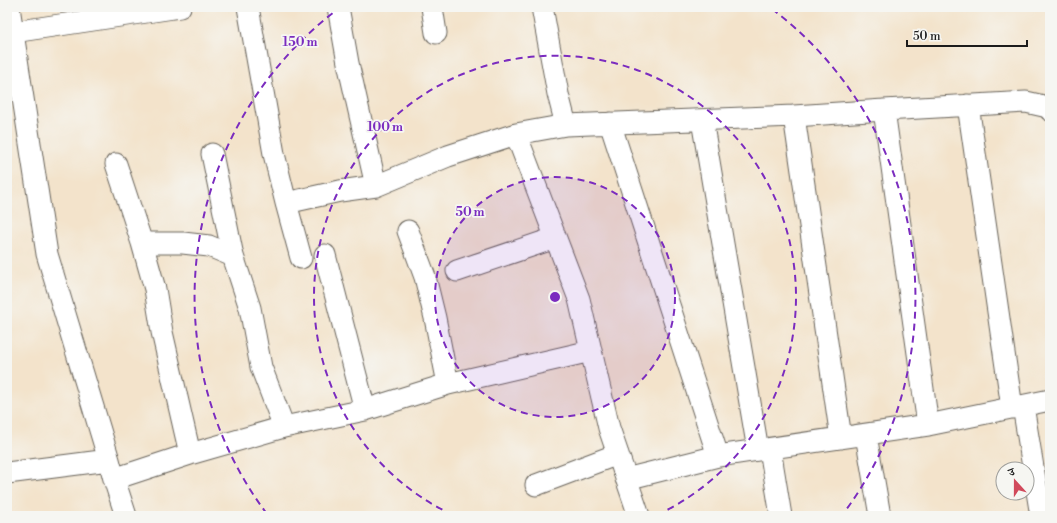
<svg xmlns="http://www.w3.org/2000/svg" width="1057" height="523" font-family="'Libre Bodoni','Noto Serif Devanagari',serif">
<style>
.lines{fill:none;stroke-linecap:round;stroke-linejoin:round}
.minor-casing{stroke:#676259;stroke-width:23}
.minor{stroke:#fff;stroke-width:21}
.ring{fill:none;stroke:#7b2cbf;stroke-width:2;stroke-dasharray:7 5}
.centre{fill:#7b2cbf;stroke:#f6f6f2;stroke-width:2}
.ring-label{font-size:12px;text-anchor:middle;font-weight:bold;fill:#7b2cbf;stroke:#f6f6f2;stroke-width:3.5;stroke-linejoin:round;paint-order:stroke}
</style>
<rect width="100%" height="100%" fill="#f6f6f2"/>
<filter id="ink" filterUnits="userSpaceOnUse"><feTurbulence type="fractalNoise" baseFrequency=".025" numOctaves="2"/><feDisplacementMap in="SourceGraphic" scale="8" xChannelSelector="R" yChannelSelector="G"/><feConvolveMatrix kernelMatrix="1 2 1 2 8 2 1 2 1" color-interpolation-filters="sRGB"/></filter>
<filter id="wash" filterUnits="userSpaceOnUse"><feTurbulence type="fractalNoise" baseFrequency=".012" numOctaves="4" result="noise"/><feDisplacementMap in="SourceGraphic" scale="16" xChannelSelector="R" yChannelSelector="G"/><feGaussianBlur stdDeviation="0.9" result="paint"/><feColorMatrix in="noise" values="0 0 0 0 0 0 0 0 0 0 0 0 0 0 0 0 0 1.4 0 .05"/><feComposite in="paint" operator="in"/></filter>
<g filter="url(#wash)">
<rect width="100%" height="100%" fill="#f3e3cb"/>
</g>
<g filter="url(#ink)">
<g class="lines">
<defs>
<path id="minor" d="M 9,7 L 47,254 L 109,460 L 114,479 L 126,516
M 248,7 L 274,154 L 286,203 L 340,191 L 376,186 L 448,156 L 516,134 L 579,299 L 609,428 L 639,516
M 338,7 L 348,63 L 376,186
M 432,7 L 436,33
M 542,7 L 558,94 L 566,125 L 794,116 L 884,110 L 1026,102 L 1048,107 L 1050,110
M 13,32 L 180,7
M 968,105 L 1012,408
M 884,110 L 928,425
M 794,116 L 841,438
M 702,120 L 758,450
M 610,123 L 718,456
M 516,134 L 566,125
M 212,154 L 233,256
M 116,164 L 142,243 L 155,289 L 162,332 L 190,454
M 286,203 L 301,258
M 408,231 L 425,277 L 435,318 L 448,384
M 142,243 L 183,243 L 209,246 L 233,256 L 250,308 L 261,367 L 284,427
M 325,255 L 365,410
M 457,271 L 555,238
M 1023,406 L 1041,516
M 866,435 L 880,516
M 770,449 L 781,516
M 7,473 L 109,460
M 114,479 L 190,454 L 284,427 L 365,410 L 448,384 L 591,351
M 626,479 L 718,456 L 928,425 L 1050,400
M 536,485 L 618,454"/>
</defs>
<!-- minor casing -->
<use href="#minor" class="minor-casing"/>
<!-- minor -->
<use href="#minor" class="minor"/>
</g>
</g>
<!-- distance rings -->
<circle cx="555" cy="297" r="120" fill="#7b2cbf" fill-opacity=".12"/>
<g class="ring">
<circle cx="555" cy="297" r="120"/>
<path d="M453 515A241 241 0 1 1 657 515"/>
<path d="M267 514A361 361 0 0 1 338 9M772 9A361 361 0 0 1 843 514"/>
</g>
<circle cx="555" cy="297" r="6" class="centre"/>
<g class="ring-label">
<text x="300" y="46">150 m</text>
<text x="385" y="131">100 m</text>
<text x="470" y="216">50 m</text>
</g>
<!-- margin -->
<rect width="1057" height="523" fill="none" stroke="#f6f6f2" stroke-width="24"/>
<!-- north arrow -->
<g transform="translate(1015 481) rotate(339)"><circle r="19" fill="#f6f6f2" stroke="#9f9f9c"/>
<path d="M0-3L7 15L0 10L-7 15Z" fill="#d1495b"/>
<text y="-6" font-size="11" font-weight="bold" text-anchor="middle" fill="#1c1c1c">उ</text>
</g>
<!-- scale -->
<path d="M907 40v6h120v-6" fill="none" stroke="#1c1c1c" stroke-width="2"/>
<text x="913" y="40" font-size="12" fill="#1c1c1c" stroke="#f6f6f2" stroke-width="3" paint-order="stroke">50 m</text>
</svg>
